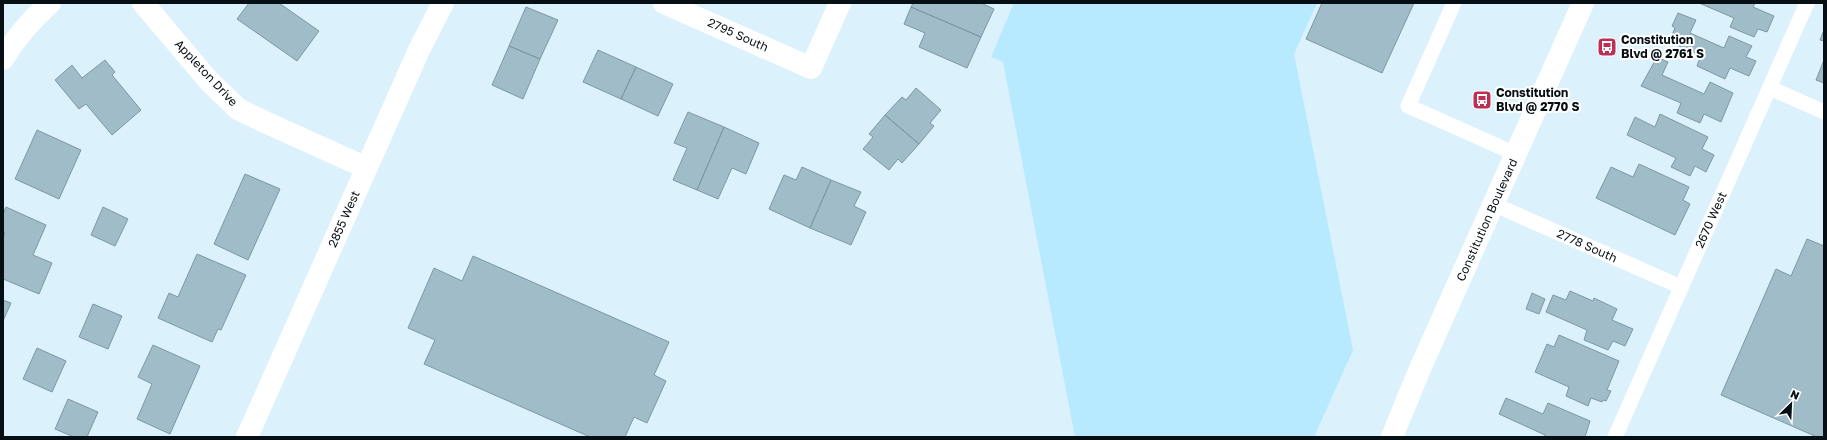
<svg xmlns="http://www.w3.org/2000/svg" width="1827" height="440" font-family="'Golos Text',sans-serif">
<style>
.green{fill:#b7e9ff}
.building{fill:#a0bcc8;stroke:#7d98a4}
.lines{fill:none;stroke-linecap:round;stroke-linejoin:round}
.service{stroke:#fff;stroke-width:15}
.minor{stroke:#fff;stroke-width:22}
.tertiary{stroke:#fff;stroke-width:22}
.labels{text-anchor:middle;stroke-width:4;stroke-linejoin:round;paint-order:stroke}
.street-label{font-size:12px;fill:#061014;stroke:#fff}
.poi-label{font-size:12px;font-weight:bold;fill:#061014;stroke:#fff;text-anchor:start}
</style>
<rect width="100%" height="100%" fill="#dbf2fc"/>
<!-- green -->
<path class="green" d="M 1014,3 L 1317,3 L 1294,54 L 1353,350 L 1314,437 L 1075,437 L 1003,62 L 991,57 Z"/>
<!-- building -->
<path class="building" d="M 249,3 L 279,3 L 319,31 L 297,61 L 237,19 Z
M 913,3 L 981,3 L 994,9 L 981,37 L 911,7 Z
M 1322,3 L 1414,3 L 1382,73 L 1306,39 Z
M 1699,3 L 1755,3 L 1753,7 L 1774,16 L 1767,32 L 1758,29 L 1754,37 L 1730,27 L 1734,18 Z
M 526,7 L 558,20 L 540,59 L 509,46 Z
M 911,7 L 981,37 L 967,68 L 919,47 L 925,33 L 904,24 Z
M 1678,13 L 1696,20 L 1690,33 L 1724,48 L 1729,36 L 1752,46 L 1746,57 L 1756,61 L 1749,76 L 1730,68 L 1725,79 L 1697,66 L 1701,55 L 1669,42 L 1675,28 L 1672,26 Z
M 1824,30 L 1824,41 L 1820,40 Z
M 509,46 L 540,59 L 523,99 L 492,85 Z
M 598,50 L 636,67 L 621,99 L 583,82 Z
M 1657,57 L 1668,62 L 1662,75 L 1704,94 L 1710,82 L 1733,93 L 1721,122 L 1704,114 L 1700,123 L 1677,113 L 1681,103 L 1641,86 Z
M 105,60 L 115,72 L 112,75 L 141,110 L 112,135 L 86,104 L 79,109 L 55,80 L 72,65 L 82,78 Z
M 1824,60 L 1824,83 L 1816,80 Z
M 636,67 L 673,84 L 658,116 L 621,99 Z
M 916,88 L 941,110 L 930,123 L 934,126 L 919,144 L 885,115 L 902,97 L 906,100 Z
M 688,112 L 724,127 L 697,190 L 673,180 L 687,148 L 674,143 Z
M 1660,114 L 1708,137 L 1702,149 L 1714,155 L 1706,172 L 1695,166 L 1690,176 L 1671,167 L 1676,158 L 1627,135 L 1635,117 L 1655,127 Z
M 885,115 L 919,144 L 902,163 L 898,159 L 889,170 L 863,149 L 873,137 L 869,134 Z
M 724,127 L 759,143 L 746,174 L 732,168 L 718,199 L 697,190 Z
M 37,130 L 81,150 L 59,199 L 15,179 Z
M 1639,164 L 1689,187 L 1683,200 L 1690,204 L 1675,235 L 1596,198 L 1611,167 L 1633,177 Z
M 802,167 L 831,180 L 810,228 L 769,209 L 784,175 L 796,180 Z
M 245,174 L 280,189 L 248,260 L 214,244 Z
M 831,180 L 861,192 L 854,206 L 866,212 L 851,245 L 810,228 Z
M 6,207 L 46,225 L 33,255 L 52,263 L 39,294 L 3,279 L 3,237 L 5,233 L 3,232 L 3,214 Z
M 103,207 L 128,219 L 115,246 L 91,235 Z
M 1807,239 L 1824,246 L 1824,437 L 1817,437 L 1721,395 L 1776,269 L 1791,276 Z
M 197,254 L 246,275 L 221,330 L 218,329 L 212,342 L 158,318 L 169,293 L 178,297 Z
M 473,256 L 669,342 L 654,375 L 666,381 L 647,423 L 634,417 L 625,437 L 590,437 L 424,364 L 435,340 L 408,328 L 434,268 L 462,281 Z
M 1570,291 L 1593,301 L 1594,298 L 1617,309 L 1612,320 L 1633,329 L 1625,346 L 1613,341 L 1608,350 L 1584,340 L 1587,330 L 1546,312 L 1553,295 L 1566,300 Z
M 1532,293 L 1545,299 L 1539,314 L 1526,309 Z
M 3,300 L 11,303 L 3,321 Z
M 93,304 L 122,316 L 108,349 L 79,337 Z
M 1559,335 L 1619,361 L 1607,390 L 1611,391 L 1606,401 L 1603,400 L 1602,402 L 1591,398 L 1588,406 L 1566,396 L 1569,387 L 1535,372 L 1547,344 L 1554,347 Z
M 153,345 L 200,366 L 170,434 L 137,419 L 152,384 L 138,377 Z
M 37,348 L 66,361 L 52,392 L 23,379 Z
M 1506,398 L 1543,414 L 1548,403 L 1590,421 L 1585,437 L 1544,437 L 1545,435 L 1499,414 Z
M 68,399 L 98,412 L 87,437 L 74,437 L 55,429 Z"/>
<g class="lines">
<!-- service -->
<path class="service" d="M 1454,3 L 1408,106 L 1516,154
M 1770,88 L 1824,112
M 1493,204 L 1681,287
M 1615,437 L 1807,3"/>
<!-- minor -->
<path class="minor" d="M 143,3 L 209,81 L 238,109 L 267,123 L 367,168
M 664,3 L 811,68 L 840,3
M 3,59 C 16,37 31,20 50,3
M 247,437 L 419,50 L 443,3"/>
<!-- tertiary -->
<path class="tertiary" d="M 1392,437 L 1419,371 L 1583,3"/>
</g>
<!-- icons -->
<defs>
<symbol id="bus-square" viewBox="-11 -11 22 22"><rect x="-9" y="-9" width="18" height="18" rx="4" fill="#bf2f53" stroke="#fff"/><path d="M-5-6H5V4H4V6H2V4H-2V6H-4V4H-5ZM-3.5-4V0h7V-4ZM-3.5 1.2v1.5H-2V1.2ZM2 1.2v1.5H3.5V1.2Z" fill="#fff"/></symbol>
</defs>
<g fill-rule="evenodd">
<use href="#bus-square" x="1596" y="36" width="22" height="22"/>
<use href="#bus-square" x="1471" y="89" width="22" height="22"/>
</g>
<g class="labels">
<!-- street labels -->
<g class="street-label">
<text transform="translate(738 35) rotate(24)" y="4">2795 South</text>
<text transform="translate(206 73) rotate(47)" y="4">Appleton Drive</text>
<text transform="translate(344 219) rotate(-66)" y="4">2855 West</text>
<text transform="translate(1487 220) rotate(-66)" y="4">Constitution Boulevard</text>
<text transform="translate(1711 220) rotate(-66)" y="4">2670 West</text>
<text transform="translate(1587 246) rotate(24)" y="4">2778 South</text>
</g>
<!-- poi labels -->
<g class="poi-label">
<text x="1621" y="44">Constitution<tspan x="1621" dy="14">Blvd @ 2761 S</tspan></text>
<text x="1496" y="97">Constitution<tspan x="1496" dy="14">Blvd @ 2770 S</tspan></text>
</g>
</g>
<!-- border -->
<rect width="1827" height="440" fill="none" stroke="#061014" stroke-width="8"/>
<!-- north arrow -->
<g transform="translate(1791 404) rotate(24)" stroke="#ffffff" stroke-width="3" paint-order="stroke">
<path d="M0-3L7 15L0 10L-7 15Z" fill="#061014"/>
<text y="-6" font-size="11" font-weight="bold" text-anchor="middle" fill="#061014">N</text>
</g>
</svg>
